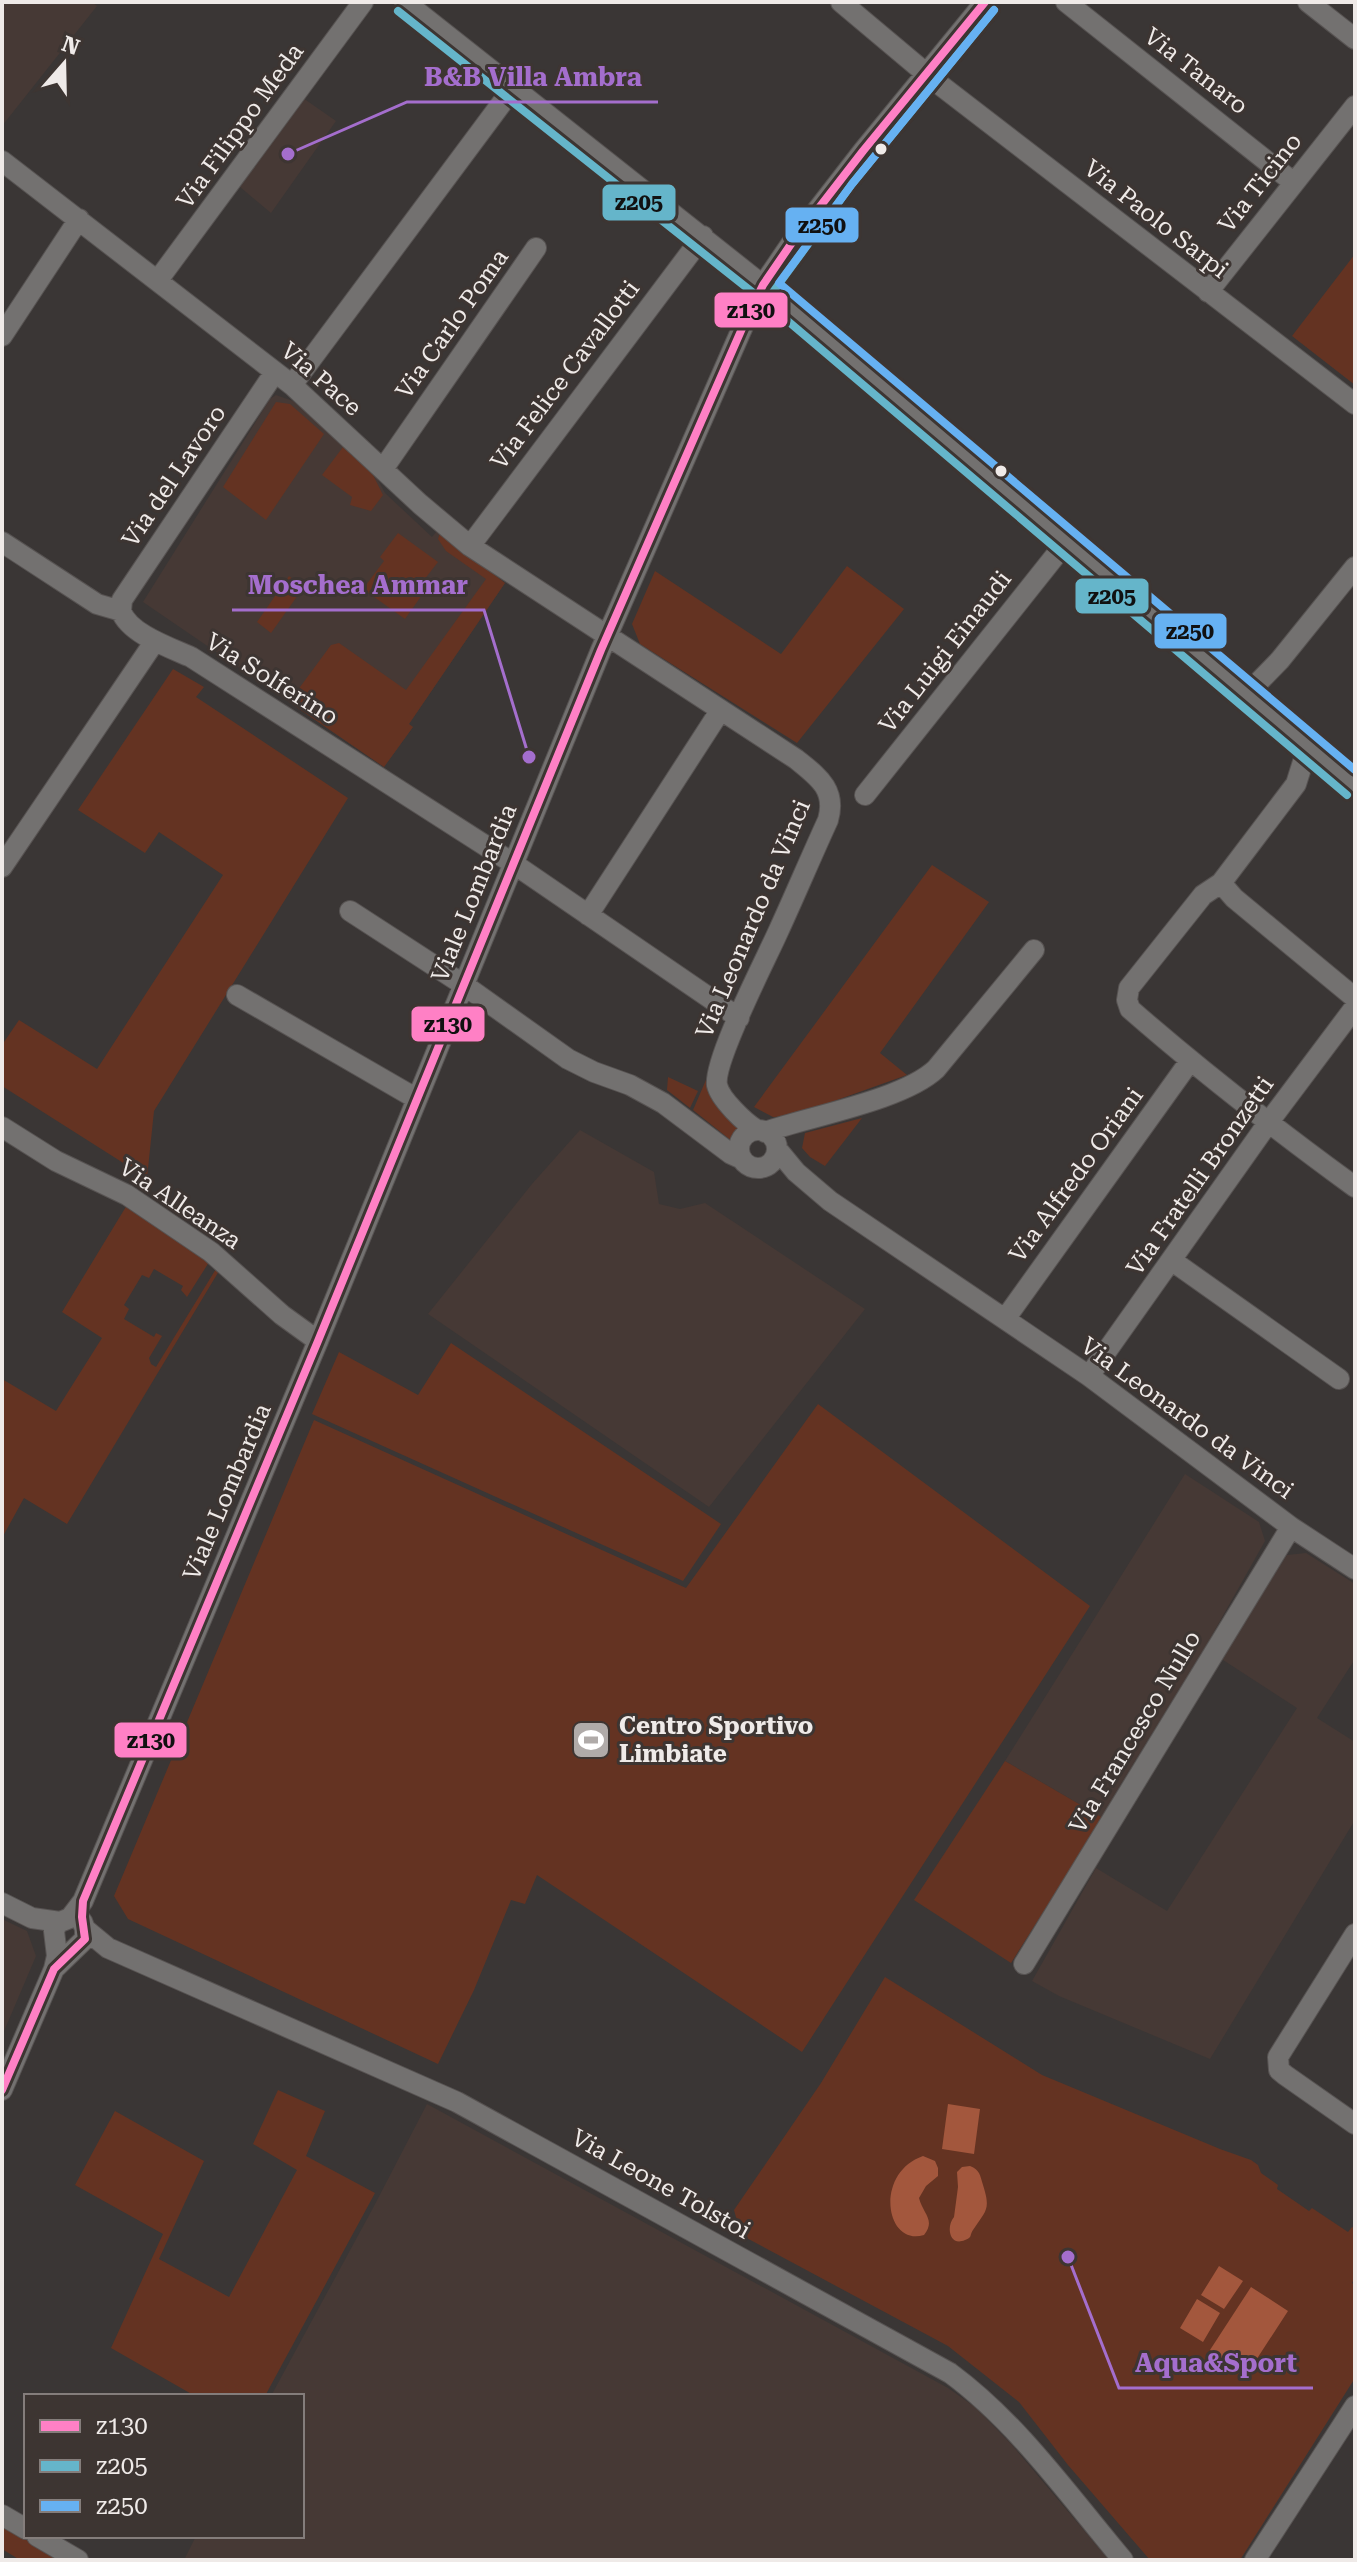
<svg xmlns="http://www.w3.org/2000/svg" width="1357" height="2562" font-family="'Roboto Serif',serif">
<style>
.built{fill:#463935}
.green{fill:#643322}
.water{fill:#a3573d}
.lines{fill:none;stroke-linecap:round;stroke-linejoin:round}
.minor-casing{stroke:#575352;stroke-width:22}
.minor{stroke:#737170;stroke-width:20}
.bus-1-casing{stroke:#3d3532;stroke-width:14}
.bus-2-casing{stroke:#3d3532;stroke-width:14}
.bus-3-casing{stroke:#3d3532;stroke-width:14}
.bus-1{stroke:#ff80c5;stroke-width:8}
.bus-2{stroke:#65b5ca;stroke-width:8}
.bus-3{stroke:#66b1f2;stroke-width:8}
.bus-dot{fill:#efeae8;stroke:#3d3532;stroke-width:3}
.labels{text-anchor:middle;stroke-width:6;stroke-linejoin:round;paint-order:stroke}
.street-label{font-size:24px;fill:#efeae8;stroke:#3d3532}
.poi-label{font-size:24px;font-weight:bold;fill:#efeae8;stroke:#3d3532;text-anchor:start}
.leader{fill:none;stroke:#a46ecd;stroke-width:3}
.callout-dot{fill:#a46ecd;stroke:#3d3532;stroke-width:3}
.callout-label{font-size:26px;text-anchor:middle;font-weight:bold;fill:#a46ecd;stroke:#3d3532;stroke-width:6;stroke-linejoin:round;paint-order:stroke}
.line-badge{stroke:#3d3532;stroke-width:3}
.pale-badge-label{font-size:22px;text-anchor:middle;font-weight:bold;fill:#111}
</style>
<rect width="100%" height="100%" fill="#3a3635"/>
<!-- built -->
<path class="built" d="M 2,2 L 92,2 L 97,6 L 2,126 Z
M 303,98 L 336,121 L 271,213 L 240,187 Z
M 276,395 L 293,401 L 373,471 L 385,493 L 432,537 L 437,531 L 505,583 L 409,724 L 413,727 L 384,767 L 143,602 L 270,399 Z
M 580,1130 L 654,1172 L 659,1204 L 680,1209 L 705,1203 L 865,1309 L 709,1507 L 428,1314 L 532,1184 Z
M 1185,1474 L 1259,1522 L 1265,1541 L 1207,1644 L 1121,1784 L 1103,1818 L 1005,1761 Z
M 1306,1553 L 1355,1584 L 1355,1659 L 1317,1718 L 1355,1742 L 1355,1820 L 1210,2059 L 1059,1996 L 1032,1981 L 1096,1868 L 1167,1911 L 1297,1708 L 1220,1658 L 1287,1555 Z
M 2,1919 L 27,1931 L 36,1956 L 2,2036 Z
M 427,2104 L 948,2388 L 975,2407 L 1012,2445 L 1109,2560 L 184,2560 L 196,2536 L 302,2536 L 302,2396 L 271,2396 L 373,2208 Z"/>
<!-- green -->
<path class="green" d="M 1355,254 L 1355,385 L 1292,336 Z
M 276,402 L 290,404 L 324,434 L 266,520 L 223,487 Z
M 343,447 L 372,473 L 383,495 L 371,511 L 350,505 L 352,497 L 322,475 Z
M 398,533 L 438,562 L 424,580 L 429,585 L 405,619 L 363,589 L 384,561 L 380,557 Z
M 440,533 L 505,583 L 409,724 L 413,727 L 384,767 L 289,702 L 331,645 L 339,643 L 406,690 L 486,579 L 446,551 L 438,539 Z
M 847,566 L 904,609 L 797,743 L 640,644 L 632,624 L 655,571 L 781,654 Z
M 289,576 L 303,588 L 271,633 L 257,622 Z
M 173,669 L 204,687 L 196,697 L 348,798 L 154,1111 L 147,1178 L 2,1086 L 2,1045 L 19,1020 L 97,1069 L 223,875 L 159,832 L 145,853 L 78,810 Z
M 932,865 L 989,902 L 880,1053 L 907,1075 L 792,1116 L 773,1117 L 754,1107 Z
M 712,1066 L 745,1125 L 738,1130 L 733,1142 L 693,1110 Z
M 668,1077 L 698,1091 L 690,1108 L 667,1090 Z
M 862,1118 L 825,1166 L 810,1157 L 802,1148 L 805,1133 Z
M 127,1205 L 211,1259 L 187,1297 L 181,1290 L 183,1286 L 154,1269 L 149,1278 L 142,1275 L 124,1305 L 129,1309 L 124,1319 L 154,1337 L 156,1333 L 162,1336 L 149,1358 L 151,1364 L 156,1367 L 219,1264 L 222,1266 L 67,1524 L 24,1498 L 2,1538 L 2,1379 L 56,1411 L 102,1338 L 62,1312 Z
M 451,1343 L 721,1524 L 683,1581 L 312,1414 L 339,1352 L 418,1395 Z
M 818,1404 L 1090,1606 L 802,2052 L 537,1875 L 525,1904 L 511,1900 L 474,1990 L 438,2064 L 128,1919 L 114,1896 L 314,1420 L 686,1588 Z
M 1005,1761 L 1103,1818 L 1011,1963 L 914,1900 Z
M 885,1977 L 1042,2075 L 1220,2149 L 1251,2160 L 1258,2165 L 1261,2173 L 1278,2185 L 1277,2189 L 1309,2211 L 1312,2208 L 1348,2232 L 1352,2227 L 1355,2229 L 1355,2278 L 1352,2283 L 1355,2285 L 1355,2378 L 1240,2560 L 1150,2560 L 1068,2465 L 1019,2402 L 948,2346 L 741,2235 L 734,2210 L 821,2083 Z
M 278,2090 L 325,2111 L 306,2156 L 375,2193 L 265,2396 L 195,2396 L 111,2348 L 163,2234 L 75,2185 L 115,2111 L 204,2161 L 159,2259 L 229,2297 L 297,2170 L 253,2144 Z
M 2,2525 L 63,2560 L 20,2560 L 2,2549 Z"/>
<!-- water -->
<path class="water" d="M 948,2104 L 980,2109 L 974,2154 L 942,2149 Z
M 923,2156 L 935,2161 L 938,2168 L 938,2176 L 926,2186 L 919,2198 C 923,2214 936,2220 924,2235 C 885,2247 874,2173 923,2156 Z
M 970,2166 C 980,2170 980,2175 983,2185 C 991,2210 986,2210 973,2230 C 969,2236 973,2237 965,2240 C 949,2247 946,2226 954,2217 L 958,2187 L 957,2172 L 962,2167 Z
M 1219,2266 L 1243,2281 L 1224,2309 L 1201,2295 Z
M 1251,2287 L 1288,2311 L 1247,2374 L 1210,2350 Z
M 1197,2299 L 1220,2313 L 1203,2342 L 1180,2328 Z"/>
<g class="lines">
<defs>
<path id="minor" d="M 405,2 L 784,302 L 1355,786
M 841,2 L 935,81 L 1355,404
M 1066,2 L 1293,182
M 1308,2 L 1355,39
M 2,161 L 292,385 L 420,504 L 470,546 L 796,759 C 817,776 837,789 828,820 C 811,857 795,895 778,932 C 766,959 713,1061 717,1085 C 720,1099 745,1123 757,1130
M 158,280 L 363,2
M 1208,292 L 1355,106
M 2,336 L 79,219
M 292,385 L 513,88
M 383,469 L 536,248
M 2,542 L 97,604 L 121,611 C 129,634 171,648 191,657 L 514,864 L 739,1018
M 470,546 L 703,236
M 121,611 L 122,600 L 275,372
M 1247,694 L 1280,660 L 1355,567
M 1308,746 L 1296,784 L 1221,883 L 1203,895 L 1129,988 L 1127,1000 L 1130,1009 C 1202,1072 1277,1130 1355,1187
M 865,795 L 1067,541
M 2,867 L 155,641
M 1221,883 L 1234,898 L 1355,998
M 350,911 L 464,985 L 568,1059 L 594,1072 L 630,1085 L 663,1103 L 731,1154 L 742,1159
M 588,915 L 720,711
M 237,995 L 417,1099
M 2,1127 L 56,1161 L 127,1195 L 211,1252 L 282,1315 L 318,1341
M739 1149a19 19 0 1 1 38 0a19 19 0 1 1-38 0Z
M 765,1132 C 811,1116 903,1100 936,1069 L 1034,950
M 777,1149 L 796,1172 L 830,1201 L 1089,1376 L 1291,1527 L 1355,1569
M 1171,1260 L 1339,1379
M 1005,1319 L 1190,1061
M 1089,1376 L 1268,1123 L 1355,1007
M 2,1903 L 32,1918 L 60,1922
M 85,1929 L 108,1948 L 457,2102 L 950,2373 C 1018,2423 1069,2496 1123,2560
M 1355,1934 L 1278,2057 L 1279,2070 L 1285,2075 L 1355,2124
M 1024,1964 L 1291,1527
M 54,1969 L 85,1939 L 85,1929 L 82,1921
M 2,2090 L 54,1969 L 57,1956 L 54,1931 L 56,1926 L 60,1922 L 70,1918 L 83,1901 L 318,1341 L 601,650 L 744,324 L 763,285 L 791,244 L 863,151 L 985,2
M 2,2515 L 26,2529
M 37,2536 L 78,2560
M 1255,2560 L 1355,2406"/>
</defs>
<!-- minor casing -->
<use href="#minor" class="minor-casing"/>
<!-- minor -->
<use href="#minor" class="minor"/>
<defs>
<path id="bus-1" d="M 2,2090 L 54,1969 L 85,1939 L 82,1917 L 83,1901 L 318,1341 L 601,650 L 744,324 L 763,285 L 791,244 L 863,151 L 985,2"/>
<path id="bus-2" d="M 398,11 L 776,311 L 1347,795
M 773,292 L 852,184 L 994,10"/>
<path id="bus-3" d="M 994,10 L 852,184 L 779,283 L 1355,770"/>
</defs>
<!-- bus-1 casing -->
<use href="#bus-1" class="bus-1-casing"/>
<!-- bus-2 casing -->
<use href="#bus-2" class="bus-2-casing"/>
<!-- bus-3 casing -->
<use href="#bus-3" class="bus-3-casing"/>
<!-- bus-1 -->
<use href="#bus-1" class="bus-1"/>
<!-- bus-2 -->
<use href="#bus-2" class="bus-2"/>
<!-- bus-3 -->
<use href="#bus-3" class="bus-3"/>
</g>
<!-- icons -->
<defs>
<symbol id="stadium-square" viewBox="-11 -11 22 22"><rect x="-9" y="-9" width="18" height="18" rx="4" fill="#b0aba9" stroke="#3d3532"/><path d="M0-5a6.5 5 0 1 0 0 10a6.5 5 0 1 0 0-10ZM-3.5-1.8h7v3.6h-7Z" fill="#fff"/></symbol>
</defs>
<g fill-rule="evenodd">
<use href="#stadium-square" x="569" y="1718" width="44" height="44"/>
</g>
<!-- markers -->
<g class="bus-dot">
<circle cx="881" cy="149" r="7"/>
<circle cx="1001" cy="471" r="7"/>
</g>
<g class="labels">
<!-- street labels -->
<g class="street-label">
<text transform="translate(1196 71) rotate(38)" y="8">Via Tanaro</text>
<text transform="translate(240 126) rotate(-54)" y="8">Via Filippo Meda</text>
<text transform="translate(1260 183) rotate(-52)" y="8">Via Ticino</text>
<text transform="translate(1156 219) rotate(38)" y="8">Via Paolo Sarpi</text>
<text transform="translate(452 324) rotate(-55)" y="8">Via Carlo Poma</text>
<text transform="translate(565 375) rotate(-53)" y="8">Via Felice Cavallotti</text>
<text transform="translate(321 379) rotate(41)" y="8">Via Pace</text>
<text transform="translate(174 476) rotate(-56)" y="8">Via del Lavoro</text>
<text transform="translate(945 652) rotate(-52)" y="8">Via Luigi Einaudi</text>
<text transform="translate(272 679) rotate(32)" y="8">Via Solferino</text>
<text transform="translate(474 893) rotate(-68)" y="8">Viale Lombardia</text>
<text transform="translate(753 919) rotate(-67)" y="8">Via Leonardo da Vinci</text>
<text transform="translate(1076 1175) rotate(-54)" y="8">Via Alfredo Oriani</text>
<text transform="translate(1200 1176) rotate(-55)" y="8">Via Fratelli Bronzetti</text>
<text transform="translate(180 1204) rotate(34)" y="8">Via Alleanza</text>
<text transform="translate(1187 1418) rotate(36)" y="8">Via Leonardo da Vinci</text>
<text transform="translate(227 1492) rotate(-67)" y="8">Viale Lombardia</text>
<text transform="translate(1135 1732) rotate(-59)" y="8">Via Francesco Nullo</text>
<text transform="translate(661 2184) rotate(29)" y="8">Via Leone Tolstoi</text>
</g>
<!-- poi labels -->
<g class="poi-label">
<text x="619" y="1734">Centro Sportivo<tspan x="619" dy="28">Limbiate</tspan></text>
</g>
</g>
<!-- callouts -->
<path class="leader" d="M288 154L407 102H658M529 757L484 610H232M1068 2257L1119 2388H1313"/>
<g class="callout-dot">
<circle cx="288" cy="154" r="8"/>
<circle cx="529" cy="757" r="8"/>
<circle cx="1068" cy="2257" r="8"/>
</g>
<g class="callout-label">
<text x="533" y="86">B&amp;B Villa Ambra</text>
<text x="358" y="594">Moschea Ammar</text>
<text x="1216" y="2372">Aqua&amp;Sport</text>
</g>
<g class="line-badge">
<rect x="601" y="183" width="76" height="39" rx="8" fill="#65b5ca"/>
<rect x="784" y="206" width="76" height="38" rx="8" fill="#66b1f2"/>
<rect x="713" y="291" width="76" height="38" rx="8" fill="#ff80c5"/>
<rect x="1074" y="577" width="76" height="38" rx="8" fill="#65b5ca"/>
<rect x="1153" y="612" width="75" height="38" rx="8" fill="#66b1f2"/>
<rect x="410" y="1005" width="76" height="38" rx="8" fill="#ff80c5"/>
<rect x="113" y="1721" width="75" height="38" rx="8" fill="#ff80c5"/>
</g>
<g class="pale-badge-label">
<text x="639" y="210">z205</text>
<text x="822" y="233">z250</text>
<text x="751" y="318">z130</text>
<text x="1112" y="604">z205</text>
<text x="1190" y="639">z250</text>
<text x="448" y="1032">z130</text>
<text x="151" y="1748">z130</text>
</g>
<!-- border -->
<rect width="1357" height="2562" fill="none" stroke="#efeae8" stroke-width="8"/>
<!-- legend -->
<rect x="24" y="2394" width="280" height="144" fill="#3d3532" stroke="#847d7b" stroke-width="2"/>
<rect x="40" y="2420" width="40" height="12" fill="#ff80c5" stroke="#847d7b" stroke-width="2"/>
<text x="96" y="2434" font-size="24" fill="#efeae8">z130</text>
<rect x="40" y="2460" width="40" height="12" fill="#65b5ca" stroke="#847d7b" stroke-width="2"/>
<text x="96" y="2474" font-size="24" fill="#efeae8">z205</text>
<rect x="40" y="2500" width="40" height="12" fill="#66b1f2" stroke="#847d7b" stroke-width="2"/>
<text x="96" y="2514" font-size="24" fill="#efeae8">z250</text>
<!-- north arrow -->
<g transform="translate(64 64) rotate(20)" stroke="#3d3532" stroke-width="6" paint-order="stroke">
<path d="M0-6L14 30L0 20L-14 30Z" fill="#efeae8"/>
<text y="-12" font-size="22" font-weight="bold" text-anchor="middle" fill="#efeae8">N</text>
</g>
</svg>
